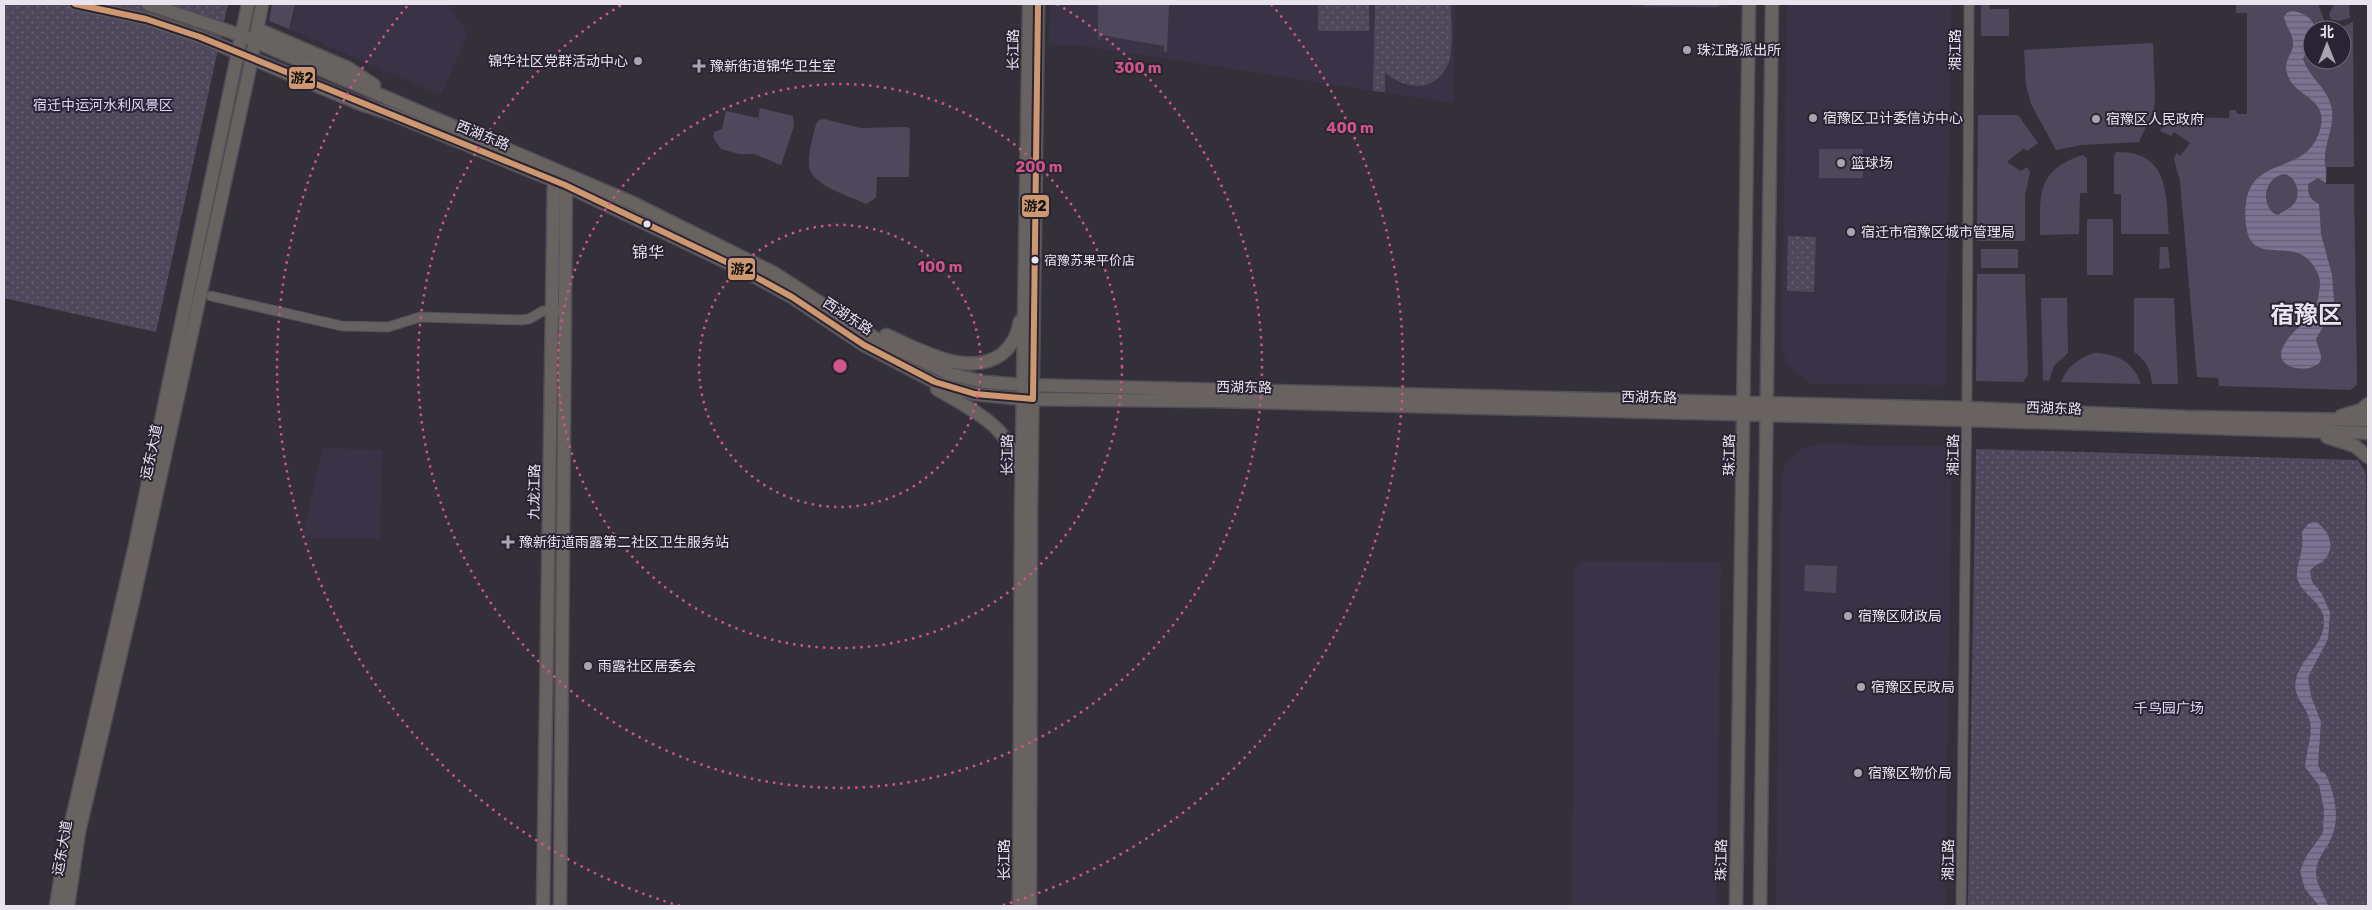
<svg xmlns="http://www.w3.org/2000/svg" width="2372" height="910" font-family="Rubik,'Noto Sans SC',sans-serif">
<style>
.built{fill:#3a3347}
.green{fill:#4f485c}
.park{fill:url(#park-dots)}
.water{fill:url(#water-rules);fill-rule:evenodd}
.lines{fill:none;stroke-linecap:round;stroke-linejoin:round}
.street-casing{stroke:#514e56;stroke-width:11}
.secondary-casing{stroke:#514e56;stroke-width:15}
.street{stroke:#656160;stroke-width:9}
.secondary{stroke:#686360;stroke-width:12}
.bus-1-casing{stroke:#292333;stroke-width:10}
.bus-1{stroke:#cd976f;stroke-width:6}
.ring{fill:none;stroke:#cd5587;stroke-width:2.5;stroke-dasharray:2.5 5}
.poi-dot{fill:#a8a5af;stroke:#292333;stroke-width:2}
.bus-dot{fill:#e7e4ee;stroke:#292333;stroke-width:2}
.labels{text-anchor:middle;stroke-width:4;stroke-linejoin:round;paint-order:stroke}
.bus-label{font-size:13px;fill:#e7e4ee;stroke:#292333;text-anchor:start}
.street-label{font-size:14px;fill:#e7e4ee;stroke:#292333}
.poi-label{font-size:14px;fill:#e7e4ee;stroke:#292333;text-anchor:start}
.park-label{font-size:14px;fill:#e0d5f8;stroke:#292333}
.quarter-label{font-size:16px;fill:#e7e4ee;stroke:#292333}
.town-label{font-size:24px;font-weight:bold;fill:#e7e4ee;stroke:#292333}
.centre{fill:#cd5587;stroke:#292333;stroke-width:2.5}
.ring-label{font-size:15px;text-anchor:middle;font-weight:bold;fill:#cd5587;stroke:#292333;stroke-width:4;stroke-linejoin:round;paint-order:stroke}
.line-badge{stroke:#292333;stroke-width:2}
.pale-badge-label{font-size:14px;text-anchor:middle;font-weight:bold;fill:#111}
</style>
<defs>
<pattern id="park-dots" width="8" height="8" patternUnits="userSpaceOnUse" patternTransform="scale(1.25)"><rect width="8" height="8" fill="#4f485c"/><path d="M2 2h.1M6 6h.1" fill="none" stroke="#686274" stroke-width="1.8" stroke-linecap="round"/></pattern>
<pattern id="water-rules" width="6" height="5" patternUnits="userSpaceOnUse" patternTransform="scale(1.25)"><rect width="6" height="5" fill="#7d7291"/><path d="M0 2.5h6" fill="none" stroke="#645d70"/></pattern>
</defs>
<rect width="100%" height="100%" fill="#33303a"/>
<!-- built -->
<path class="built" d="M 295,4 L 448,4 L 468,34 L 441,95 L 289,29 Z
M 1050,4 L 1455,4 L 1453,103 L 1078,45 L 1049,45 Z
M 1634,4 L 1729,4 L 1729,8 L 1634,7 Z
M 1787,4 L 1951,4 L 1946,385 L 1811,384 L 1787,364 L 1782,347 Z
M 1820,444 L 1952,447 L 1945,906 L 1776,906 L 1781,476 L 1786,463 L 1794,455 L 1801,449 Z
M 323,448 L 382,450 L 380,539 L 302,538 Z
M 1581,561 L 1721,562 L 1716,906 L 1572,906 L 1574,569 Z"/>
<!-- green -->
<path class="green" d="M 272,4 L 295,4 L 289,29 L 269,21 Z
M 1098,4 L 1169,4 L 1167,51 L 1164,52 L 1164,46 L 1101,35 L 1100,40 L 1098,39 Z
M 1645,4 L 1719,4 L 1719,7 L 1645,6 Z
M 1981,4 L 1989,4 L 1990,9 L 2009,9 L 2009,36 L 1982,36 L 1981,34 Z
M 2197,4 L 2318,4 L 2328,30 L 2312,30 L 2312,60 L 2342,60 L 2342,30 L 2335,30 L 2353,22 L 2354,167 L 2327,167 L 2326,184 L 2354,184 L 2357,385 L 2350,390 L 2219,386 L 2218,378 L 2197,377 L 2180,181 L 2174,159 L 2176,153 L 2180,156 L 2190,143 L 2174,132 L 2171,136 L 2160,131 L 2167,117 L 2229,118 L 2230,110 L 2236,110 L 2237,114 L 2247,114 L 2247,13 L 2236,13 L 2236,4 Z
M 2334,4 L 2349,4 L 2350,18 L 2339,21 L 2331,19 L 2329,14 Z
M 2153,43 L 2155,99 L 2154,109 L 2139,142 L 2081,145 L 2056,150 L 2031,104 L 2026,85 L 2024,50 Z
M 760,108 L 793,116 L 794,126 L 781,165 L 754,154 L 739,154 L 721,149 L 713,137 L 714,132 L 722,129 L 726,111 L 758,118 Z
M 1978,115 L 2018,115 L 2038,143 L 2027,151 L 2024,148 L 2007,162 L 2021,171 L 2027,167 L 2030,172 L 2025,195 L 2025,241 L 1977,241 Z
M 824,119 L 860,128 L 907,127 L 910,129 L 909,177 L 877,177 L 876,198 L 866,204 C 851,196 811,186 809,166 C 808,153 813,137 816,124 L 819,120 Z
M 1819,149 L 1863,149 L 1863,178 L 1819,178 Z
M 2116,152 C 2170,151 2166,195 2169,234 L 2121,234 L 2121,194 L 2114,194 L 2114,156 Z
M 2082,155 L 2087,158 L 2087,193 L 2080,193 L 2079,234 L 2040,235 C 2040,192 2037,171 2082,155 Z
M 2087,219 L 2113,219 L 2113,275 L 2087,275 Z
M 2160,247 L 2168,247 L 2170,268 L 2159,269 Z
M 1981,249 L 2018,249 L 2018,268 L 1981,268 Z
M 1977,274 L 2025,274 L 2028,375 L 2023,382 L 1976,381 Z
M 2041,298 L 2067,298 L 2068,353 L 2054,366 L 2049,381 L 2043,380 Z
M 2134,298 L 2174,298 L 2178,384 L 2152,384 C 2151,370 2146,360 2134,352 Z
M 2094,353 C 2116,353 2134,362 2141,384 L 2061,382 C 2067,367 2078,358 2094,353 Z
M 1805,565 L 1837,566 L 1836,593 L 1804,591 Z"/>
<!-- park -->
<path class="park" d="M 4,4 L 228,4 L 156,332 L 4,298 Z
M 1318,4 L 1369,4 L 1369,31 L 1318,31 Z
M 1375,4 L 1451,4 C 1451,21 1453,41 1450,58 C 1449,64 1445,70 1441,75 C 1425,93 1402,86 1385,73 L 1385,92 L 1373,91 Z
M 1788,236 L 1816,237 L 1814,292 L 1787,291 Z
M 1976,449 L 2358,460 L 2366,473 L 2367,906 L 1968,906 Z"/>
<!-- water -->
<path class="water" d="M 2294,11 C 2305,14 2314,18 2315,30 L 2312,30 L 2312,38 L 2303,59 C 2308,75 2324,86 2330,102 C 2338,123 2323,143 2325,164 C 2326,170 2326,176 2326,183 L 2318,178 L 2308,184 C 2308,195 2309,199 2319,204 L 2321,234 L 2332,275 L 2334,300 L 2333,310 L 2316,339 C 2317,345 2321,352 2321,358 C 2321,374 2271,373 2283,347 C 2295,322 2316,325 2319,292 C 2320,286 2321,280 2318,274 C 2299,229 2251,272 2246,225 C 2238,148 2305,182 2320,130 C 2329,97 2296,98 2288,76 C 2281,60 2295,54 2293,41 C 2292,32 2285,26 2284,16 L 2288,12 ZM 2285,174 C 2297,177 2302,196 2293,205 C 2289,209 2283,211 2278,215 C 2261,211 2261,177 2285,174 Z
M 2316,522 C 2329,530 2337,548 2323,561 C 2318,565 2314,565 2310,571 L 2312,582 L 2322,594 L 2330,612 L 2328,639 L 2308,677 L 2311,696 L 2321,722 L 2318,765 L 2321,772 L 2325,773 C 2335,793 2341,820 2330,841 C 2324,852 2316,860 2316,873 C 2316,885 2325,895 2328,906 L 2319,906 L 2305,889 L 2300,871 L 2307,855 L 2323,833 L 2324,809 L 2319,785 L 2305,767 C 2306,752 2314,733 2309,718 C 2305,704 2292,696 2296,679 C 2301,658 2324,645 2324,622 C 2324,601 2301,596 2297,577 C 2296,569 2301,556 2302,547 C 2303,542 2302,537 2302,532 L 2308,524 Z"/>
<g class="lines">
<defs>
<path id="street" d="M 211,296 L 342,326 L 388,327 L 420,317 L 521,320 L 529,319 L 543,311 L 565,310
M 1961,906 L 1967,393 L 1969,4"/>
<path id="secondary" d="M 75,4 L 146,19 L 200,37 L 361,104 L 392,114 L 565,185 L 741,269 L 792,297 L 864,345 L 935,382 L 975,394 L 1023,399 L 1212,401 L 1967,420 L 2368,433
M 148,4 L 240,35 L 633,203 L 774,273 L 875,338 L 950,374 L 985,382 L 1024,385 L 1967,408 L 2186,417 L 2368,420
M 257,29 L 348,68 L 374,85
M 886,335 C 919,349 968,379 1002,354 C 1013,345 1018,334 1020,321
M 937,389 C 970,409 1011,426 1017,468
M 2341,416 L 2361,410 L 2368,404
M 2327,437 L 2355,446 L 2368,457
M 56,906 L 66,845 L 134,550 L 248,4
M 68,906 L 79,832 L 134,597 L 249,72 L 262,4
M 543,906 L 554,174
M 560,906 L 566,179
M 1019,906 L 1021,511 L 1029,4
M 1030,906 L 1031,509 L 1038,4
M 1736,906 L 1749,4
M 1760,906 L 1772,4"/>
</defs>
<!-- street casing -->
<use href="#street" class="street-casing"/>
<!-- secondary casing -->
<use href="#secondary" class="secondary-casing"/>
<!-- street -->
<use href="#street" class="street"/>
<!-- secondary -->
<use href="#secondary" class="secondary"/>
<defs>
<path id="bus-1" d="M 75,4 L 146,19 L 200,37 L 565,185 L 741,269 L 792,297 L 864,345 L 935,382 L 975,394 L 1033,399 L 1038,4"/>
</defs>
<!-- bus-1 casing -->
<use href="#bus-1" class="bus-1-casing"/>
<!-- bus-1 -->
<use href="#bus-1" class="bus-1"/>
</g>
<!-- distance rings -->
<g class="ring">
<circle cx="840" cy="366" r="141"/>
<circle cx="840" cy="366" r="282"/>
<path d="M1057 4A422 422 0 1 1 623 4"/>
<path d="M680 906A563 563 0 0 1 409 4M1271 4A563 563 0 0 1 1000 906"/>
</g>
<!-- markers -->
<g class="poi-dot">
<circle cx="1687" cy="50" r="5"/>
<circle cx="638" cy="61" r="5"/>
<path d="M696.5 58.5h5v5h5v5h-5v5h-5v-5h-5v-5h5z"/>
<circle cx="1813" cy="118" r="5"/>
<circle cx="2096" cy="119" r="5"/>
<circle cx="1841" cy="163" r="5"/>
<circle cx="1851" cy="232" r="5"/>
<path d="M505.5 534.5h5v5h5v5h-5v5h-5v-5h-5v-5h5z"/>
<circle cx="1848" cy="616" r="5"/>
<circle cx="588" cy="666" r="5"/>
<circle cx="1861" cy="687" r="5"/>
<circle cx="1858" cy="773" r="5"/>
</g>
<g class="bus-dot">
<circle cx="647" cy="224" r="4.5"/>
<circle cx="1035" cy="260" r="4.5"/>
</g>
<g class="labels">
<!-- bus labels -->
<g class="bus-label">
<text x="1044" y="265">宿豫苏果平价店</text>
</g>
<!-- street labels -->
<g class="street-label">
<text transform="translate(1013 50) rotate(-89)" y="5">长江路</text>
<text transform="translate(1955 50) rotate(-90)" y="5">湘江路</text>
<text transform="translate(483 135) rotate(22)" y="5">西湖东路</text>
<text transform="translate(848 316) rotate(33)" y="5">西湖东路</text>
<text transform="translate(1244 387) rotate(1)" y="5">西湖东路</text>
<text transform="translate(1649 397) rotate(1)" y="5">西湖东路</text>
<text transform="translate(2054 408) rotate(2)" y="5">西湖东路</text>
<text transform="translate(151 452) rotate(-78)" y="5">运东大道</text>
<text transform="translate(1007 455) rotate(-89)" y="5">长江路</text>
<text transform="translate(1729 455) rotate(-89)" y="5">珠江路</text>
<text transform="translate(1953 455) rotate(-89)" y="5">湘江路</text>
<text transform="translate(534 492) rotate(-89)" y="5">九龙江路</text>
<text transform="translate(62 848) rotate(-80)" y="5">运东大道</text>
<text transform="translate(1004 860) rotate(-90)" y="5">长江路</text>
<text transform="translate(1721 860) rotate(-89)" y="5">珠江路</text>
<text transform="translate(1948 860) rotate(-89)" y="5">湘江路</text>
</g>
<!-- poi labels -->
<g class="poi-label">
<text x="1697" y="55">珠江路派出所</text>
<text x="628" y="66" text-anchor="end">锦华社区党群活动中心</text>
<text x="710" y="71">豫新街道锦华卫生室</text>
<text x="1823" y="123">宿豫区卫计委信访中心</text>
<text x="2106" y="124">宿豫区人民政府</text>
<text x="1851" y="168">篮球场</text>
<text x="1861" y="237">宿迁市宿豫区城市管理局</text>
<text x="519" y="547">豫新街道雨露第二社区卫生服务站</text>
<text x="1858" y="621">宿豫区财政局</text>
<text x="598" y="671">雨露社区居委会</text>
<text x="1871" y="692">宿豫区民政局</text>
<text x="1868" y="778">宿豫区物价局</text>
</g>
<!-- park labels -->
<g class="park-label">
<text x="103" y="110">宿迁中运河水利风景区</text>
<text x="2169" y="713">千鸟园广场</text>
</g>
<!-- quarter labels -->
<g class="quarter-label">
<text x="648" y="258">锦华</text>
</g>
<!-- town labels -->
<g class="town-label">
<text x="2306" y="323">宿豫区</text>
</g>
</g>
<circle cx="840" cy="366" r="8" class="centre"/>
<g class="ring-label">
<text x="1138" y="73">300 m</text>
<text x="1350" y="133">400 m</text>
<text x="1039" y="172">200 m</text>
<text x="940" y="272">100 m</text>
</g>
<g class="line-badge">
<rect x="288" y="66" width="28" height="24" rx="5" fill="#cd976f"/>
<rect x="1021" y="194" width="29" height="24" rx="5" fill="#cd976f"/>
<rect x="727" y="257" width="29" height="24" rx="5" fill="#cd976f"/>
</g>
<g class="pale-badge-label">
<text x="302" y="83">游2</text>
<text x="1035" y="211">游2</text>
<text x="742" y="274">游2</text>
</g>
<!-- border -->
<rect width="2372" height="910" fill="none" stroke="#e7e4ee" stroke-width="10"/>
<!-- north arrow -->
<g transform="translate(2327 45)"><circle r="24" fill="#292333" stroke="#75707e"/>
<path d="M0-4L9 19L0 12L-9 19Z" fill="#a8a5af"/>
<text y="-8" font-size="14" font-weight="bold" text-anchor="middle" fill="#e7e4ee">北</text>
</g>
</svg>
